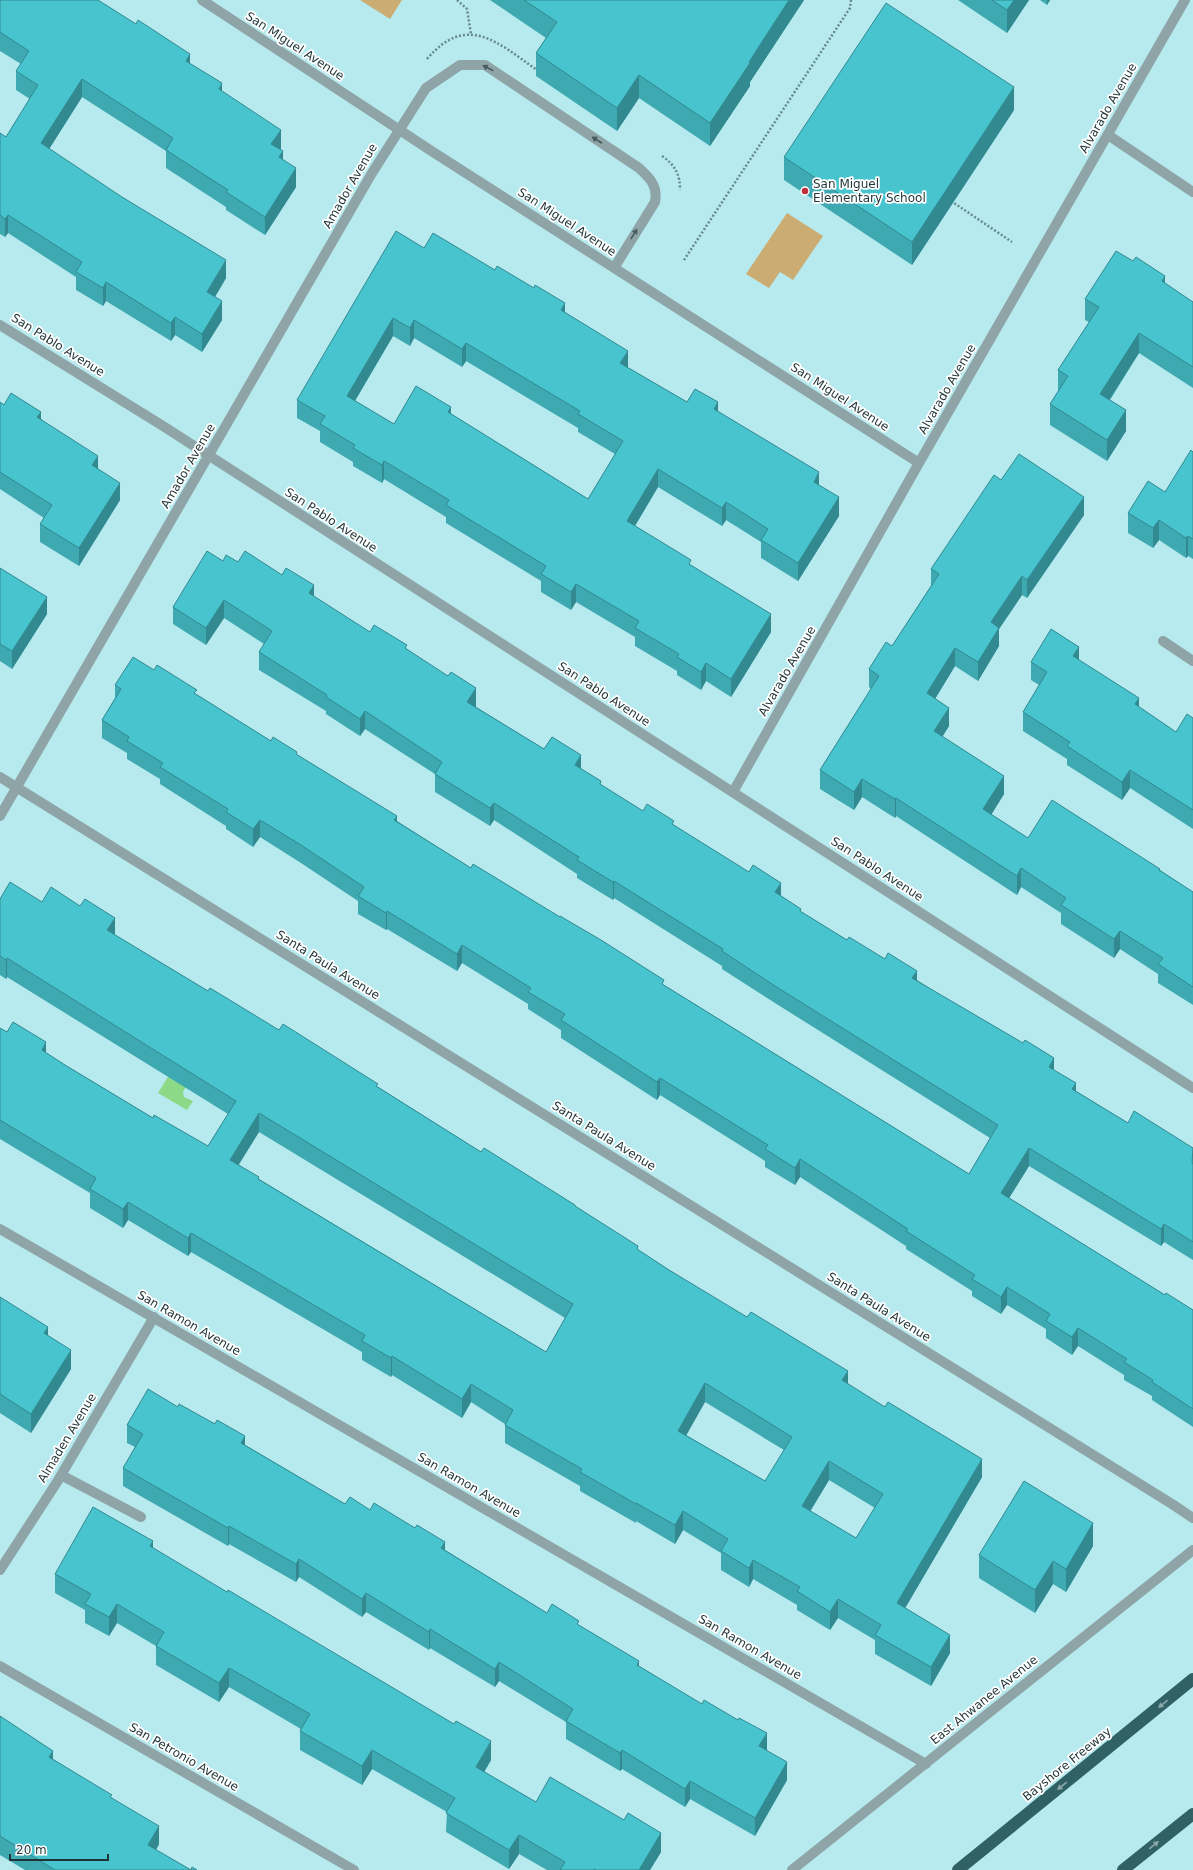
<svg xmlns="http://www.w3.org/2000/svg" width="1193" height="1870" font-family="'DejaVu Sans',sans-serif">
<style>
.green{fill:#cbad73}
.water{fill:#8cda88}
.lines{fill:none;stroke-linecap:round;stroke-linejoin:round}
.path{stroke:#65898c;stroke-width:2.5;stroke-dasharray:2 2;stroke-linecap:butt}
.minor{stroke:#8fa4a6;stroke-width:10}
.highway{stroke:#306165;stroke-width:12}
.wall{fill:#3ea9b1;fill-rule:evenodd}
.shaded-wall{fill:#328990}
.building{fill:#48c4ce;stroke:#328990;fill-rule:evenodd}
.oneway{fill:#465b5d}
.oneway2{fill:#8da8aa}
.poi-dot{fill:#be2f37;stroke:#fff;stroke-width:1.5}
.labels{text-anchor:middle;stroke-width:3.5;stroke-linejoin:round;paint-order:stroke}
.street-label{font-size:12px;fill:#1f3436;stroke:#fff}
.poi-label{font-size:12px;fill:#1f3436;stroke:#fff;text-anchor:start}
</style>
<rect width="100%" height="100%" fill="#b6eaef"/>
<!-- green -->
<path class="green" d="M 360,0 L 402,0 L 390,19 Z
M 787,213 L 823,236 L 793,280 L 780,272 L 769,288 L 746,274 Z"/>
<!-- water -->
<path class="water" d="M 179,1059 L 196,1069 L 183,1092 L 184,1097 L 193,1101 L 187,1110 L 158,1093 Z"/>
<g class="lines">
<!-- path -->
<path class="path" d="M 457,0 L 467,9 L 471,34
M 427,59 C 467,12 498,43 537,70
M 662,156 C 675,165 680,174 680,190
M 951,201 L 1012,242
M 684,260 L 850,8 L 851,0"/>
<!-- minor -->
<path class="minor" d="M 202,0 L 433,152 L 919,463
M 1108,135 L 1193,192
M 0,325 L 163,426 L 1193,1088
M 1163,641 L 1193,661
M 0,777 L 1172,1504 L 1193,1518
M 733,792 L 919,463 L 1185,0
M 0,816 L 372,173 L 426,88 L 460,65 L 485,65 L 639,168 C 650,178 658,186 655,202 L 614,268
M 0,1229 L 926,1764
M 61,1475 L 141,1517
M 0,1570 L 57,1482 L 154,1317
M 0,1666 L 354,1870
M 792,1870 L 1193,1550"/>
<!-- highway -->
<path class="highway" d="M 958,1870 L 1193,1679
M 1123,1870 L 1193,1814"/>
</g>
<!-- wall -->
<path class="wall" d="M 0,0 L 190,64 L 222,91 L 281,148 L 280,150 L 283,159 L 296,187 L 265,235 L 226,210 L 226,207 L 166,168 L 166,151 L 82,97 L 49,149 L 226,278 L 215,297 L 222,320 L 202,352 L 175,335 L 171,341 L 106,301 L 103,306 L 76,290 L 76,277 L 8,233 L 5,237 L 0,234 L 0,133 L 6,137 L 30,99 L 16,90 L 16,71 L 21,64 L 0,51 Z
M 490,0 L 804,0 L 750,82 L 750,86 L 710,146 L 639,98 L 617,131 L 536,76 L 536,53 L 546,38 Z
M 958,0 L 1029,0 L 1007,33 Z
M 1040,0 L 1050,0 L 1047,5 Z
M 1014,110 L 912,265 L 784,180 L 784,157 Z
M 424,248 L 565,312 L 628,368 L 687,402 L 718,411 L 819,485 L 839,516 L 798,581 L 761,558 L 761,542 L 726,520 L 722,526 L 658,487 L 635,526 L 691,565 L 771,632 L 731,697 L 706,681 L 701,690 L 677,675 L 677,671 L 635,646 L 635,637 L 576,602 L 571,610 L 541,592 L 541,581 L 446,523 L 446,517 L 384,479 L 382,483 L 353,466 L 353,462 L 320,442 L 320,431 L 297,418 L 297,400 ZM 393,336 L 410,346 L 414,338 L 462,367 L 466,361 L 578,428 L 578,432 L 615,454 L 588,499 L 451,414 L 394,424 L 355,401 Z
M 1165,284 L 1193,302 L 1193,388 L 1139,353 L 1110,400 L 1126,431 L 1107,461 L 1050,425 L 1050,404 L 1058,391 L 1058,370 L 1089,322 L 1085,320 L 1085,299 Z
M 0,402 L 4,405 L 41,419 L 98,469 L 120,500 L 79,566 L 40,542 L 40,524 L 44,518 L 0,489 Z
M 1193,452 L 1193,559 L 1188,556 L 1186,558 L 1159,540 L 1153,548 L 1128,533 L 1128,513 L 1165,492 Z
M 1001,480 L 1084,515 L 1027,598 L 1022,595 L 999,629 L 999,646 L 978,681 L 955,666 L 935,699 L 949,726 L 942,737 L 1004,794 L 991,815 L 1028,838 L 1160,870 L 1193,892 L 1193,1005 L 1158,983 L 1158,974 L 1120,949 L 1114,958 L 1061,924 L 1061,913 L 1021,887 L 1017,895 L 896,816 L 895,818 L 862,797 L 854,810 L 820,789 L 820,770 L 871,689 L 869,687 L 869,669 L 892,646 L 931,586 L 931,569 Z
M 223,561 L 238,562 L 314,597 L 370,632 L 407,649 L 476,706 L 476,707 L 544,749 L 581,769 L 601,785 L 643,811 L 674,825 L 781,896 L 801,912 L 847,940 L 917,980 L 1054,1070 L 1076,1091 L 1128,1123 L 1193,1148 L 1193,1260 L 1164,1242 L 1161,1246 L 1029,1166 L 1009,1198 L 1165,1295 L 1193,1310 L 1193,1427 L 1152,1400 L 1152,1396 L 1124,1380 L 1124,1375 L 1078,1346 L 1072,1355 L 1046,1338 L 1046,1329 L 1007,1305 L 1001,1314 L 972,1296 L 972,1291 L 906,1249 L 906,1246 L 800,1177 L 795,1185 L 765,1167 L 765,1161 L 660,1095 L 657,1100 L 561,1038 L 561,1030 L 528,1009 L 528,1004 L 462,963 L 457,971 L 387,929 L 386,930 L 358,914 L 358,901 L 301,863 L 260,837 L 253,847 L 226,829 L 226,826 L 160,784 L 160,779 L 127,759 L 127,753 L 102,738 L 102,720 L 115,698 L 115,685 L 154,670 L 197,695 L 271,741 L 297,755 L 397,821 L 471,868 L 664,985 L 969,1174 L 990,1138 L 775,1003 L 722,969 L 722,966 L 614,898 L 613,900 L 577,878 L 577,874 L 494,820 L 490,826 L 435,792 L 435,774 L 365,729 L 360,736 L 326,714 L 326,711 L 259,670 L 259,652 L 264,644 L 224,618 L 206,645 L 173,624 L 173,607 Z
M 0,568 L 47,614 L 12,669 L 0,661 Z
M 1079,660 L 1139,707 L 1176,732 L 1193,718 L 1193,829 L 1130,788 L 1122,800 L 1067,765 L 1067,759 L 1023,731 L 1023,712 L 1039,685 L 1031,680 L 1031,662 Z
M 0,899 L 42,902 L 115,935 L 208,991 L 279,1030 L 378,1087 L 481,1152 L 575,1207 L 638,1250 L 848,1384 L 982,1477 L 905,1608 L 950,1653 L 931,1686 L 875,1654 L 875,1640 L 838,1618 L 830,1630 L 797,1610 L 797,1605 L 753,1579 L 749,1587 L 721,1570 L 721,1553 L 683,1530 L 675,1544 L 636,1521 L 636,1523 L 580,1491 L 580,1486 L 505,1443 L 505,1424 L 471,1402 L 462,1418 L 392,1375 L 391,1377 L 362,1360 L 362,1352 L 191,1252 L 188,1256 L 128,1220 L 123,1228 L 90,1208 L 90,1193 L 0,1139 L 0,1028 L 46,1053 L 65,1065 L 153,1118 L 208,1146 L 228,1114 L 7,977 L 6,979 L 0,975 ZM 259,1132 L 565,1318 L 546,1352 L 259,1179 L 238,1165 ZM 705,1402 L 784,1450 L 765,1481 L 686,1435 ZM 829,1480 L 875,1508 L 856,1538 L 810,1511 Z
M 0,1297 L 48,1335 L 71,1369 L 31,1433 L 0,1413 Z
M 178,1407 L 245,1445 L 345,1504 L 370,1510 L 445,1550 L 547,1613 L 579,1625 L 639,1666 L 767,1750 L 787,1780 L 755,1836 L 690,1799 L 685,1807 L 622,1769 L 620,1771 L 566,1739 L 566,1722 L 499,1681 L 495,1687 L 430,1648 L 429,1650 L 366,1612 L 362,1617 L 299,1577 L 296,1582 L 229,1544 L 228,1546 L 123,1486 L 123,1468 L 135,1447 L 127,1443 L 127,1425 Z
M 1093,1546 L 1066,1592 L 1053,1584 L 1035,1613 L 979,1578 L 979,1555 Z
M 153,1548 L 491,1760 L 484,1772 L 536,1802 L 661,1852 L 650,1870 L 547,1870 L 519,1854 L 509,1869 L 446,1832 L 447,1812 L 372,1769 L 362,1785 L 300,1750 L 300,1731 L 301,1729 L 229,1687 L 219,1702 L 156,1665 L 156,1646 L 117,1623 L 109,1636 L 85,1623 L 85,1610 L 55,1593 L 55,1574 Z
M 0,1716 L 53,1759 L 112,1798 L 159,1844 L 156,1850 L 191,1870 L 25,1870 L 0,1855 Z"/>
<!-- shaded-wall -->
<path class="shaded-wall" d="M 789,0 L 804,0 L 750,82 L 750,86 L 710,146 L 710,123 L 749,62 Z
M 1014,0 L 1029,0 L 1007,33 L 1007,10 Z
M 1047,0 L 1050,0 L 1047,5 Z
M 190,54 L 190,72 L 186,61 Z
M 639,75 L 639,98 L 617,131 L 617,108 Z
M 82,79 L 82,97 L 41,162 L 41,143 Z
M 222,83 L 222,102 L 219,89 Z
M 1014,87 L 1014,110 L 912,265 L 912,242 Z
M 281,130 L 281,148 L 271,163 L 271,144 Z
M 283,151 L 283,170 L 279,157 Z
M 296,168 L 296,187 L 265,235 L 265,217 Z
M 8,215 L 8,233 L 5,237 L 5,219 Z
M 226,260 L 226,278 L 207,310 L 207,292 Z
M 1165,276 L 1165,296 L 1162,281 Z
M 106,282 L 106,301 L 103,306 L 103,288 Z
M 222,301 L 222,320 L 202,352 L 202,334 Z
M 565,303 L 565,321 L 561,310 Z
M 175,317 L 175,335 L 171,341 L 171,323 Z
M 393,318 L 393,336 L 347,414 L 347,396 Z
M 414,320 L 414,338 L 410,346 L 410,328 Z
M 1139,333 L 1139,353 L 1100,414 L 1100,394 Z
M 466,343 L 466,361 L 462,367 L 462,349 Z
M 628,351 L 628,369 L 620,363 Z
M 718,402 L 718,420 L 714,409 Z
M 451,407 L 451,425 L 448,412 Z
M 1126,410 L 1126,431 L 1107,461 L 1107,440 Z
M 41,412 L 41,429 L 37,417 Z
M 98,456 L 98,473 L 92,465 Z
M 384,461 L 384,479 L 382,483 L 382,465 Z
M 658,469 L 658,487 L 627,539 L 627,521 Z
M 819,472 L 819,490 L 814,482 Z
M 120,483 L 120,500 L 79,566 L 79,548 Z
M 839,497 L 839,516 L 798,581 L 798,563 Z
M 1084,497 L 1084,515 L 1027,598 L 1027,580 Z
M 726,502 L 726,520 L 722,526 L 722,508 Z
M 1159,520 L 1159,540 L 1153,548 L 1153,528 Z
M 1188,536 L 1188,556 L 1186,558 L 1186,538 Z
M 1022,576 L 1022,595 L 999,629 L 999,646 L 978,681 L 978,662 L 991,622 Z
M 576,584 L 576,602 L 571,610 L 571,592 Z
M 314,585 L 314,603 L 309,593 Z
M 47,597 L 47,614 L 12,669 L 12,651 Z
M 224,600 L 224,618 L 206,645 L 206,628 Z
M 771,614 L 771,632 L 731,697 L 731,679 Z
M 1079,647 L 1079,665 L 1073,656 Z
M 955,648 L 955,666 L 927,712 L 927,693 Z
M 706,663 L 706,681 L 701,690 L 701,672 Z
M 476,688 L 476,706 L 467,720 L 467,702 Z
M 1139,698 L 1139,717 L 1135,704 Z
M 949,708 L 949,726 L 934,750 L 934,731 Z
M 365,711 L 365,729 L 360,736 L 360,719 Z
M 581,755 L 581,773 L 575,765 Z
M 1130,770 L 1130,788 L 1122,800 L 1122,782 Z
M 1004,776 L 1004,794 L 983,828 L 983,809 Z
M 862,779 L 862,797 L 854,810 L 854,792 Z
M 896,798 L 896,816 L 895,818 L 895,799 Z
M 494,803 L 494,820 L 490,826 L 490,808 Z
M 397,816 L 397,833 L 394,820 Z
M 260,820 L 260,837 L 253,847 L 253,829 Z
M 1021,868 L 1021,887 L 1017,895 L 1017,876 Z
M 614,881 L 614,898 L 613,900 L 613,882 Z
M 781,883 L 781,900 L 775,892 Z
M 387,911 L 387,929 L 386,930 L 386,913 Z
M 115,918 L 115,936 L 107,930 Z
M 1120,931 L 1120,949 L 1114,958 L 1114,939 Z
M 462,945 L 462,963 L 457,971 L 457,954 Z
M 7,958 L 7,977 L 6,979 L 6,960 Z
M 917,971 L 917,989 L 912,978 Z
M 46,1042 L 46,1061 L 42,1050 Z
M 1054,1058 L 1054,1075 L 1049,1067 Z
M 660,1078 L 660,1095 L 657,1100 L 657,1082 Z
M 1076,1083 L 1076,1101 L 1072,1089 Z
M 259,1113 L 259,1132 L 230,1179 L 230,1160 Z
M 1029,1148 L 1029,1166 L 1001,1211 L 1001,1193 Z
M 800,1159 L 800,1177 L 795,1185 L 795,1168 Z
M 128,1202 L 128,1220 L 123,1228 L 123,1209 Z
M 1164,1224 L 1164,1242 L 1161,1246 L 1161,1229 Z
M 191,1233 L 191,1252 L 188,1256 L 188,1238 Z
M 1007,1287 L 1007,1305 L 1001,1314 L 1001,1297 Z
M 48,1327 L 48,1346 L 44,1333 Z
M 1078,1328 L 1078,1346 L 1072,1355 L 1072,1337 Z
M 71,1350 L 71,1369 L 31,1433 L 31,1414 Z
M 392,1356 L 392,1375 L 391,1377 L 391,1358 Z
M 848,1371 L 848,1390 L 842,1380 Z
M 705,1383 L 705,1402 L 678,1450 L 678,1431 Z
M 471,1384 L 471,1402 L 462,1418 L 462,1399 Z
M 245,1436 L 245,1454 L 241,1443 Z
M 982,1459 L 982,1477 L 897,1622 L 897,1603 Z
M 829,1461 L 829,1480 L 802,1525 L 802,1506 Z
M 683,1511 L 683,1530 L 675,1544 L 675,1525 Z
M 1093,1523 L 1093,1546 L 1066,1592 L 1066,1569 Z
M 229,1526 L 229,1544 L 228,1546 L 228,1528 Z
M 153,1541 L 153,1560 L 150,1546 Z
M 445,1542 L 445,1560 L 441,1548 Z
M 299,1559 L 299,1577 L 296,1582 L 296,1564 Z
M 753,1560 L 753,1579 L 749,1587 L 749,1568 Z
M 1053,1561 L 1053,1584 L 1035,1613 L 1035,1590 Z
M 366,1593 L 366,1612 L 362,1617 L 362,1599 Z
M 838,1599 L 838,1618 L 830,1630 L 830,1612 Z
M 117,1604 L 117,1623 L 109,1636 L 109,1617 Z
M 430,1629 L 430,1648 L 429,1650 L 429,1632 Z
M 950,1635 L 950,1653 L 931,1686 L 931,1667 Z
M 639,1661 L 639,1679 L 637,1665 Z
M 499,1662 L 499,1681 L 495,1687 L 495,1669 Z
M 229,1668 L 229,1687 L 219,1702 L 219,1683 Z
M 767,1733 L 767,1751 L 759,1746 Z
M 491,1741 L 491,1760 L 476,1786 L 476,1767 Z
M 372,1750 L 372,1769 L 362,1785 L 362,1766 Z
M 622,1750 L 622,1769 L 620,1771 L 620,1753 Z
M 53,1751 L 53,1769 L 49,1757 Z
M 787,1762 L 787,1780 L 755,1836 L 755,1818 Z
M 690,1781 L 690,1799 L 685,1807 L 685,1789 Z
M 159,1826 L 159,1844 L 148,1864 L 148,1845 Z
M 661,1833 L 661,1852 L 650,1870 L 639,1870 Z
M 519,1835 L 519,1854 L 509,1869 L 509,1850 Z"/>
<!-- building -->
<path class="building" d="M 0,0 L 98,0 L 136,24 L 138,20 L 190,54 L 186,61 L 222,83 L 219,89 L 281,130 L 271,144 L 283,151 L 279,157 L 296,168 L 265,217 L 226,192 L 228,190 L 166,150 L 173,138 L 82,79 L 41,143 L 122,197 L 226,260 L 207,292 L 222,301 L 202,334 L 175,317 L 171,323 L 106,282 L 103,288 L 76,272 L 82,262 L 8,215 L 5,219 L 0,215 L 0,133 L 6,137 L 38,85 L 16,71 L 29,51 L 0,32 Z
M 524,0 L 789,0 L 749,62 L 750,63 L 710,123 L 639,75 L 617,108 L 536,53 L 557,22 Z
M 992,0 L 1014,0 L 1007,10 Z
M 886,3 L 1014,87 L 912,242 L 784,157 Z
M 396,231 L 424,248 L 433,233 L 495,270 L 497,266 L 534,288 L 535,285 L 565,303 L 561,310 L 628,351 L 620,363 L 687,402 L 695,389 L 718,402 L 714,409 L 819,472 L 814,482 L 839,497 L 798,563 L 761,540 L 768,529 L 726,502 L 722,508 L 658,469 L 627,521 L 691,560 L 689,564 L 771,614 L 731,679 L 706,663 L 701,672 L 677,657 L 679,654 L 635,628 L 639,621 L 576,584 L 571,592 L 541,574 L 546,566 L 446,505 L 449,500 L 384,461 L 382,465 L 353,448 L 355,445 L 320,424 L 325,416 L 297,400 ZM 393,318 L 410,328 L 414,320 L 462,349 L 466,343 L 580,411 L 578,414 L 623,441 L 588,499 L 448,412 L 451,407 L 416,386 L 394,424 L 347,396 Z
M 1116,251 L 1133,261 L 1136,257 L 1165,276 L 1162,281 L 1193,302 L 1193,367 L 1139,333 L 1100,394 L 1126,410 L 1107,440 L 1050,404 L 1068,376 L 1058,370 L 1099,307 L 1085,299 Z
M 11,393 L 41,412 L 37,417 L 98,456 L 92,465 L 120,483 L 79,548 L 40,524 L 52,505 L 0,472 L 0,402 L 4,405 Z
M 1191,450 L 1193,452 L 1193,539 L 1188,536 L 1186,538 L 1159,520 L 1153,528 L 1128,513 L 1148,481 L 1165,492 Z
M 1019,454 L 1084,497 L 1027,580 L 1022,576 L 991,622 L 999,628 L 978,662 L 955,648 L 927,693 L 949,708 L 934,731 L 1004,776 L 983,809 L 1028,838 L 1052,800 L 1160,869 L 1159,870 L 1193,892 L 1193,987 L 1158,964 L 1163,958 L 1120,931 L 1114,939 L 1061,905 L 1066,898 L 1021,868 L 1017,876 L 896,798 L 895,799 L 862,779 L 854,792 L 820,770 L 879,676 L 869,669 L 886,642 L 892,646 L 939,574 L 931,569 L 994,475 L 1001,480 Z
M 207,551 L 223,561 L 226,555 L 238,562 L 245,551 L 282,575 L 286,568 L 314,585 L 309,593 L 370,632 L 374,625 L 407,645 L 405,648 L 448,676 L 451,672 L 476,688 L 467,702 L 544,749 L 552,737 L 581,755 L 575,765 L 601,781 L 600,784 L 643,811 L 647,804 L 674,821 L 672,824 L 749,872 L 753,865 L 781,883 L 775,892 L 801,909 L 800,911 L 847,940 L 849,937 L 885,959 L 888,953 L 917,971 L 912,978 L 1023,1043 L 1025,1040 L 1054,1058 L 1049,1067 L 1076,1083 L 1072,1089 L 1128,1123 L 1134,1111 L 1193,1148 L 1192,1163 L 1193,1164 L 1193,1242 L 1164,1224 L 1161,1229 L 1029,1148 L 1001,1193 L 1165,1295 L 1166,1293 L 1193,1310 L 1193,1409 L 1152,1382 L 1153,1380 L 1124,1362 L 1127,1359 L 1078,1328 L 1072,1337 L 1046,1321 L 1050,1314 L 1007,1287 L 1001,1297 L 972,1279 L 975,1275 L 906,1231 L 908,1229 L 800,1159 L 795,1168 L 765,1149 L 768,1145 L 660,1078 L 657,1082 L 561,1020 L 565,1014 L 528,992 L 531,988 L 462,945 L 457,954 L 387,911 L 386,913 L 358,896 L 364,887 L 301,845 L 260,820 L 253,829 L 226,812 L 228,809 L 160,767 L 163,763 L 127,741 L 129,737 L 102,720 L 121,689 L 115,685 L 133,657 L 154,670 L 157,665 L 197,690 L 194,693 L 271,741 L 273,737 L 297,752 L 296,754 L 397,816 L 394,820 L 471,868 L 473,864 L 560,917 L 560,916 L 601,940 L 664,980 L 662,984 L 969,1174 L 998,1125 L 775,986 L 722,951 L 723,949 L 614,881 L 613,882 L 577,860 L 579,857 L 494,803 L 490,808 L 435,774 L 442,762 L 365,711 L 360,719 L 326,697 L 327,695 L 259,652 L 272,631 L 224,600 L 206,628 L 173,607 Z
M 0,568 L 47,597 L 12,651 L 0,644 Z
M 1051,629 L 1079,647 L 1073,656 L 1139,698 L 1135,704 L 1176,732 L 1187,714 L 1193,718 L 1193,810 L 1130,770 L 1122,782 L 1067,746 L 1070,742 L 1023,712 L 1047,672 L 1031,662 Z
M 10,882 L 42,902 L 51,887 L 80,906 L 85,899 L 115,918 L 107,930 L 208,991 L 210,988 L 279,1030 L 283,1024 L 378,1084 L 376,1086 L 481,1152 L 484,1148 L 575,1205 L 575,1206 L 638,1246 L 637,1249 L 669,1270 L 747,1317 L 751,1312 L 848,1371 L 842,1380 L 885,1407 L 888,1402 L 982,1459 L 897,1603 L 950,1635 L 931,1667 L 875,1635 L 881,1625 L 838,1599 L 830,1612 L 797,1591 L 800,1587 L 753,1560 L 749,1568 L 721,1551 L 728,1539 L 683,1511 L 675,1525 L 636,1503 L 636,1504 L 580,1472 L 582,1469 L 505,1425 L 513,1410 L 471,1384 L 462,1399 L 392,1356 L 391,1358 L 362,1341 L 365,1335 L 191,1233 L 188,1238 L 128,1202 L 123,1209 L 90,1189 L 96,1178 L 0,1120 L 0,1028 L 7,1032 L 13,1022 L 46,1042 L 42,1050 L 65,1065 L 153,1118 L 154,1115 L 208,1146 L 236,1101 L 7,958 L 6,960 L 0,956 L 0,899 ZM 259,1113 L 573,1304 L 546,1352 L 258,1179 L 259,1177 L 230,1160 ZM 705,1383 L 792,1437 L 765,1481 L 678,1431 ZM 829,1461 L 883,1494 L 856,1538 L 802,1506 Z
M 0,1297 L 48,1327 L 44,1333 L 71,1350 L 31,1414 L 0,1394 Z
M 148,1389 L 178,1407 L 179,1404 L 215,1424 L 217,1420 L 245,1436 L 241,1443 L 345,1504 L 350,1497 L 370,1510 L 374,1503 L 415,1528 L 417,1525 L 445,1542 L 441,1548 L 547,1613 L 552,1604 L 579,1621 L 577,1624 L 639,1661 L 637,1665 L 702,1704 L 704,1700 L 738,1720 L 739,1718 L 767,1733 L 759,1746 L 787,1762 L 755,1818 L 690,1781 L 685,1789 L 622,1750 L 620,1753 L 566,1721 L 573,1709 L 499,1662 L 495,1669 L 430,1629 L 429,1632 L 366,1593 L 362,1599 L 299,1559 L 296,1564 L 229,1526 L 228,1528 L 123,1468 L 143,1434 L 127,1425 Z
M 1024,1481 L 1093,1523 L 1066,1569 L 1053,1561 L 1035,1590 L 979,1555 Z
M 93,1507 L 153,1541 L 150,1546 L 227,1592 L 228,1590 L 454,1724 L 456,1721 L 491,1741 L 476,1767 L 536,1802 L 550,1777 L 624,1820 L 628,1813 L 661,1833 L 639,1870 L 596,1870 L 594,1869 L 594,1870 L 560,1870 L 565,1862 L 519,1835 L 509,1850 L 446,1813 L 455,1798 L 372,1750 L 362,1766 L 300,1731 L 310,1714 L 229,1668 L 219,1683 L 156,1646 L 164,1632 L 117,1604 L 109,1617 L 85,1604 L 91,1594 L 55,1574 Z
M 0,1716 L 53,1751 L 49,1757 L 112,1795 L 110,1797 L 159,1826 L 148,1845 L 191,1870 L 55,1870 L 0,1836 Z
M 192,1867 L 197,1870 L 191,1870 Z"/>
<!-- one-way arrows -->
<defs><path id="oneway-solid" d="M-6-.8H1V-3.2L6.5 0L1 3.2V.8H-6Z"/></defs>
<g class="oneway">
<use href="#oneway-solid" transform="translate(488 68) rotate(-153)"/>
<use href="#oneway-solid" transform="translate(597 140) rotate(-147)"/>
<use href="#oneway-solid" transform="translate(634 234) rotate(-58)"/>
</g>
<g class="oneway2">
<use href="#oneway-solid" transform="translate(1163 1704) rotate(141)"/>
<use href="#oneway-solid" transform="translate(1062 1786) rotate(141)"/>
<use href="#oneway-solid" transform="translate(1154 1845) rotate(-39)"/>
</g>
<!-- markers -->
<circle class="poi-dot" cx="805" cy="191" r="4"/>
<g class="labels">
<!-- street labels -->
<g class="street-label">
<text transform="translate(295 46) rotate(33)" y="4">San Miguel Avenue</text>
<text transform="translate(1108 108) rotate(-60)" y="4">Alvarado Avenue</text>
<text transform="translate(350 186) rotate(-60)" y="4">Amador Avenue</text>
<text transform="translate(567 222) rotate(33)" y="4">San Miguel Avenue</text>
<text transform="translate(58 345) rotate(32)" y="4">San Pablo Avenue</text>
<text transform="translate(947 389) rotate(-60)" y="4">Alvarado Avenue</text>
<text transform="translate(840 397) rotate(33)" y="4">San Miguel Avenue</text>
<text transform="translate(188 466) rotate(-60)" y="4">Amador Avenue</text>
<text transform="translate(331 520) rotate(33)" y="4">San Pablo Avenue</text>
<text transform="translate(787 671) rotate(-60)" y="4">Alvarado Avenue</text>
<text transform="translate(604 694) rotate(33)" y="4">San Pablo Avenue</text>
<text transform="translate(877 869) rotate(33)" y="4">San Pablo Avenue</text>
<text transform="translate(328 965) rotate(32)" y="4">Santa Paula Avenue</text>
<text transform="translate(604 1136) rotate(32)" y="4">Santa Paula Avenue</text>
<text transform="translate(879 1307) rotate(32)" y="4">Santa Paula Avenue</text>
<text transform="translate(189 1323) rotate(30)" y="4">San Ramon Avenue</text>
<text transform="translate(67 1438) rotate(-59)" y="4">Almaden Avenue</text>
<text transform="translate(469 1485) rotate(30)" y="4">San Ramon Avenue</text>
<text transform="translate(750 1647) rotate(30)" y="4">San Ramon Avenue</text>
<text transform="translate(984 1700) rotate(-39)" y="4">East Ahwanee Avenue</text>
<text transform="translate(184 1757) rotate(30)" y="4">San Petronio Avenue</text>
<text transform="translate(1067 1764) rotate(-39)" y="4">Bayshore Freeway</text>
</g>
<!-- poi labels -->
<g class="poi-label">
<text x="813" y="188">San Miguel<tspan x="813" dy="14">Elementary School</tspan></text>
</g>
</g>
<!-- scale -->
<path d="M10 1854v6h98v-6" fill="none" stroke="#1f3436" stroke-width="2"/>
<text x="16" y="1854" font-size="12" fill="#1f3436" stroke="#ffffff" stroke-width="3" paint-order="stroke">20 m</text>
</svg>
